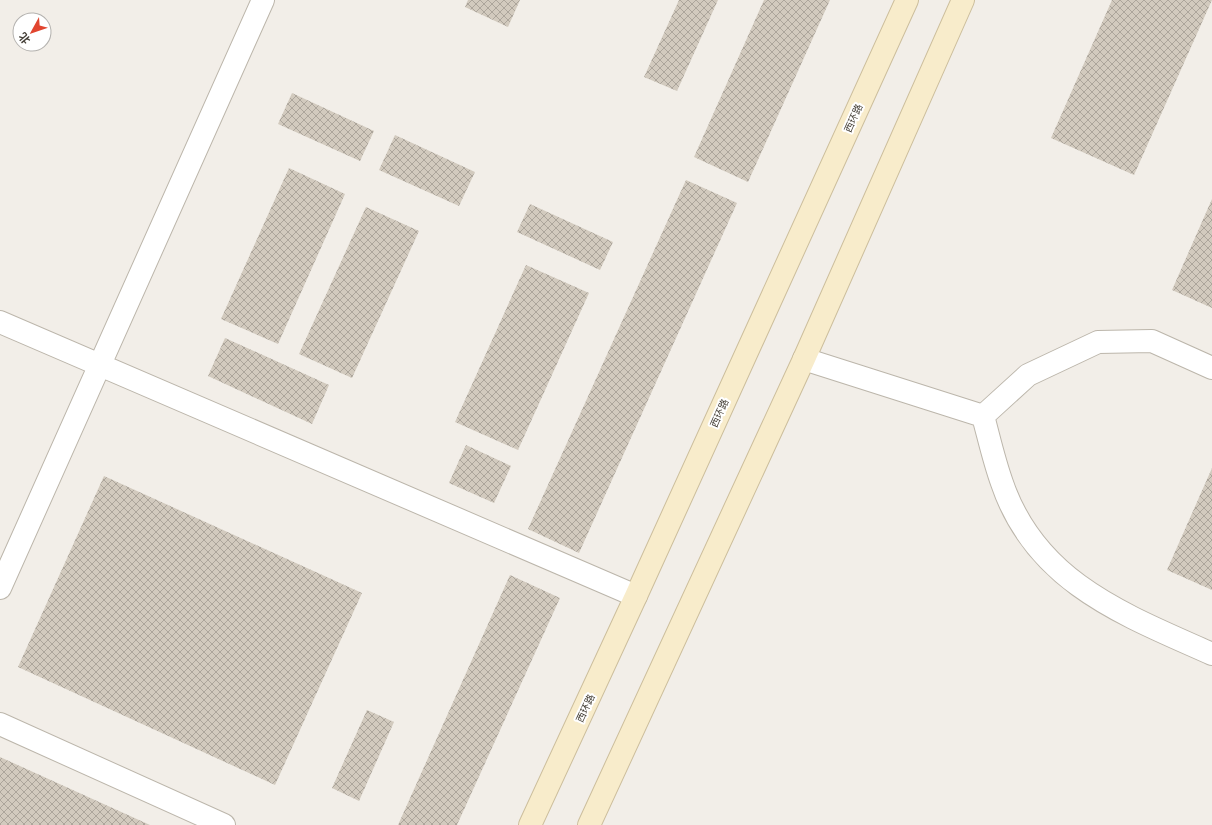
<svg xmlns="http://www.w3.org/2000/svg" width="1212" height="825" font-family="Poppins,'Noto Sans SC',sans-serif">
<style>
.building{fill:url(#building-cross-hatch)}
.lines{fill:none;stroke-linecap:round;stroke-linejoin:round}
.street-casing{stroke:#bcb6ab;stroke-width:24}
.secondary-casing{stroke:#ccbe9c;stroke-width:24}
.street{stroke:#fff;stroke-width:22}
.secondary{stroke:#f8eccb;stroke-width:22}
.labels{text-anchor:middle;stroke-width:4;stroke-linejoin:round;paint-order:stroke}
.street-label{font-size:10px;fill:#443f37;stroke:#fff}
</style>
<defs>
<pattern id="building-cross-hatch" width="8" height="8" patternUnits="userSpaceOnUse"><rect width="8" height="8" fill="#d2cabe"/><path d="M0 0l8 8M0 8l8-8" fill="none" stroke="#aca59b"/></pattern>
</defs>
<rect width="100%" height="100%" fill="#f2eee8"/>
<!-- building -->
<path class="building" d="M 468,0 L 520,0 L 508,27 L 465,7 Z
M 679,0 L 718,0 L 677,91 L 644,77 Z
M 764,0 L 830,0 L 748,182 L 694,157 Z
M 1112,0 L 1212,0 L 1134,175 L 1051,138 Z
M 292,93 L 374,131 L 360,161 L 278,124 Z
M 395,135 L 475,172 L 459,206 L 379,170 Z
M 289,168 L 345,194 L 278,344 L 221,319 Z
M 686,180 L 737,203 L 579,553 L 528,529 Z
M 1212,199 L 1212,308 L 1172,290 Z
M 530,204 L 613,242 L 600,270 L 517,232 Z
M 366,207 L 419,231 L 352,378 L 299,354 Z
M 526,265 L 589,293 L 518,450 L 455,422 Z
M 225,338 L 329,385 L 312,424 L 208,376 Z
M 466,445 L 511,466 L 494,503 L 449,483 Z
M 1212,468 L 1212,590 L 1167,570 Z
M 104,476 L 362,593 L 275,785 L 18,667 Z
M 510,575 L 560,598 L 457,825 L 398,825 Z
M 367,710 L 394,722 L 359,801 L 332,788 Z
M 0,757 L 150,825 L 0,825 Z"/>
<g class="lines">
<defs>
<path id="street" d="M 0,322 L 636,596
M 804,359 L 983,416 L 1028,375 L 1098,342 L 1152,341 L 1212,368
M 983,416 C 989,438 994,461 1002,483 C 1036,583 1125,615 1212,654
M 0,588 L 263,0
M 0,724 L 224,825"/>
<path id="secondary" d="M 530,825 L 636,596 L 907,0
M 589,825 L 804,359 L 963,0"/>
</defs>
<!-- street casing -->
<use href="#street" class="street-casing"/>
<!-- secondary casing -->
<use href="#secondary" class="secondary-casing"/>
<!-- street -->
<use href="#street" class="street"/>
<!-- secondary -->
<use href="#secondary" class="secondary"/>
</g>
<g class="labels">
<!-- street labels -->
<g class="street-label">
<text transform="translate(853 118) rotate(-66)" y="4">西环路</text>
<text transform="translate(719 413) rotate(-66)" y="4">西环路</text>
<text transform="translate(585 708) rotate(-65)" y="4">西环路</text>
</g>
</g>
<!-- north arrow -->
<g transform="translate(32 32) rotate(230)"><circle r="19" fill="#ffffff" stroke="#b4b2af"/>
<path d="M0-3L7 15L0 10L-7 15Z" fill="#e1452f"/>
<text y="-6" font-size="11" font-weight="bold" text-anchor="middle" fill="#443f37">北</text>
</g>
</svg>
